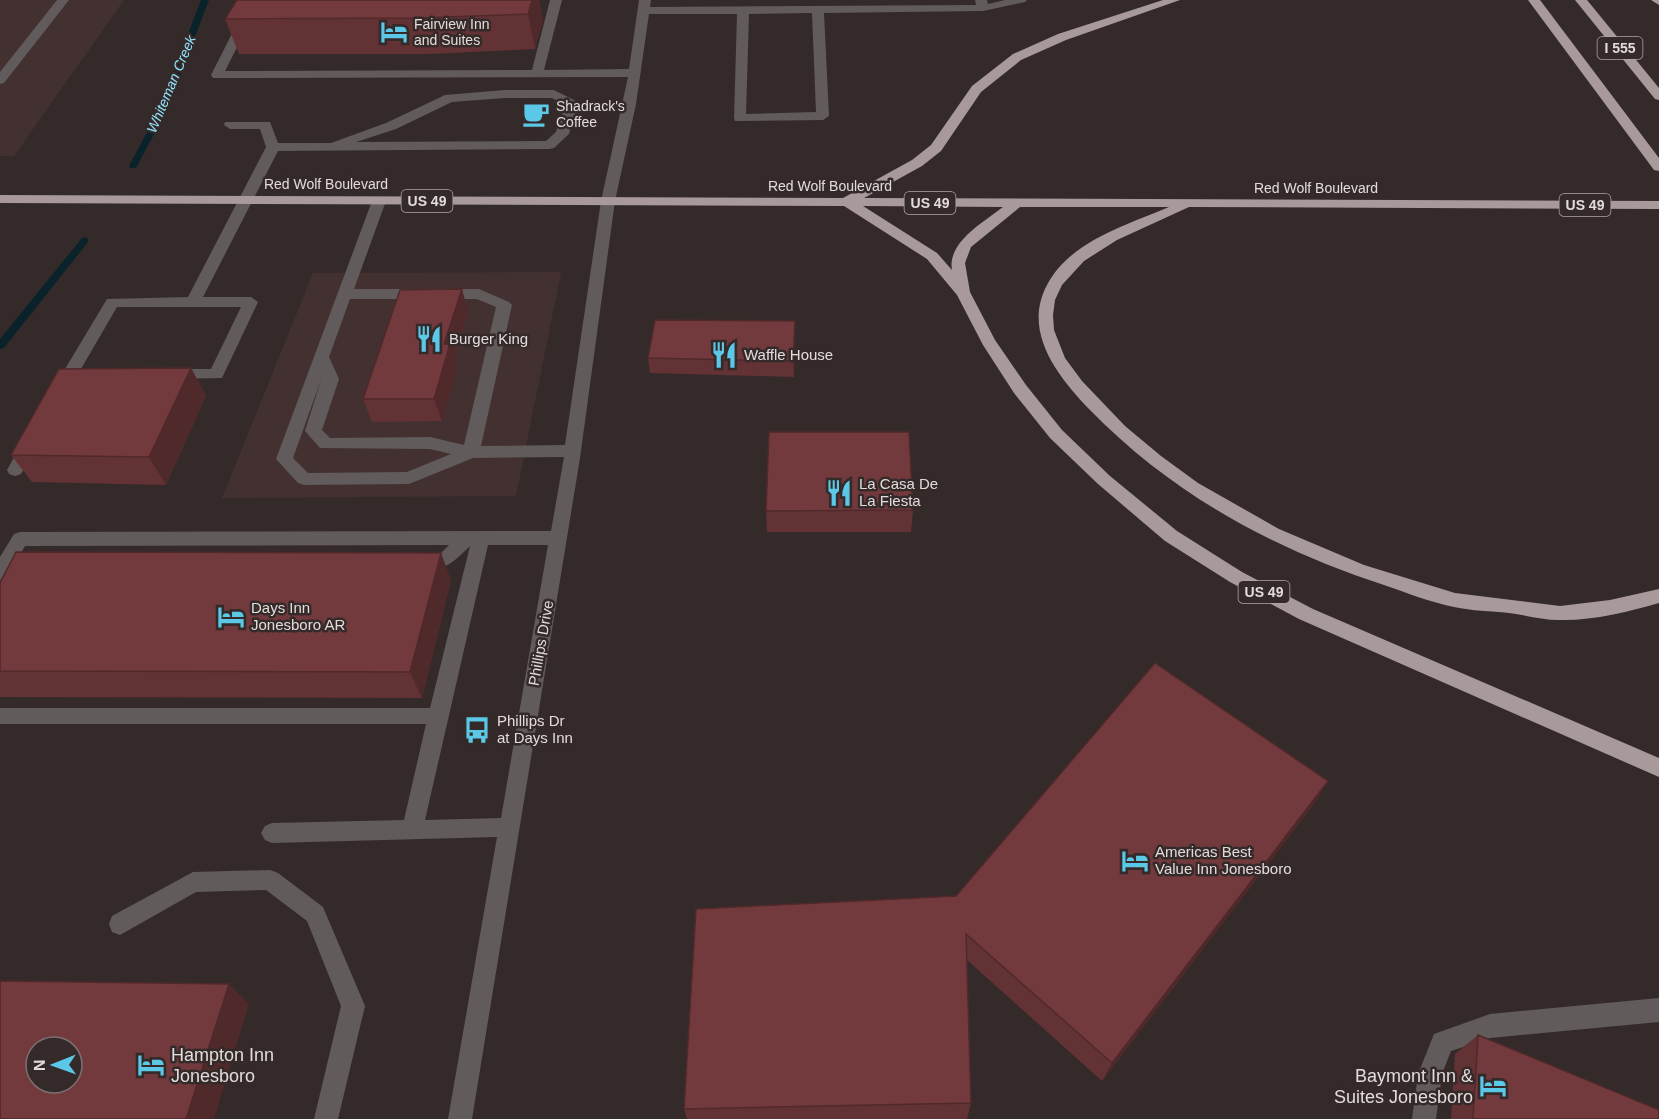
<svg xmlns="http://www.w3.org/2000/svg" width="1659" height="1119" font-family="Arial,sans-serif">
<style>
.built{fill:#433131}
.lines{fill:none;stroke-linecap:round;stroke-linejoin:round}
.stream{fill:#0a2229;fill-rule:evenodd}
.minor{fill:#615b5b;fill-rule:evenodd}
.highway{fill:#a89a9a;fill-rule:evenodd}
.wall{fill:#633235}
.shaded-wall{fill:#50292b}
.building{fill:#733a3e;stroke:#50292b;stroke-width:1.5;fill-rule:evenodd}
.labels{text-anchor:middle;stroke-width:5;stroke-linejoin:round;paint-order:stroke}
.far-poi-label{font-size:14px;fill:#e3dbdb;stroke:#352a2a;text-anchor:start}
.shield{fill:#352a2a;stroke:#afa6a6;stroke-width:1.5}
.shield-label{font-size:14px;font-weight:bold;fill:#e3dbdb}
.far-water-label{font-size:14px;font-style:italic;fill:#90e4fe;stroke:#352a2a}
.far-street-label{font-size:14px;fill:#e3dbdb;stroke:#352a2a}
.poi-label{font-size:15px;fill:#e3dbdb;stroke:#352a2a;text-anchor:start}
.street-label{font-size:15px;fill:#e3dbdb;stroke:#352a2a}
.near-poi-label{font-size:18px;fill:#e3dbdb;stroke:#352a2a;text-anchor:start}
</style>
<rect width="100%" height="100%" fill="#352a2a"/>
<!-- built -->
<path class="built" d="M 0,0 L 124,0 L 14,156 L 0,156 Z
M 561,272 L 516,496 L 222,498 L 313,273 Z"/>
<g class="lines">
<!-- stream -->
<path class="stream" d="M 201,0 L 209,0 L 168,108 L 137,166 L 136,168 L 130,168 L 129,166 L 160,108 Z
M 85,237 L 88,238 L 88,242 L 4,348 L 0,349 L 0,339 L 82,238 Z"/>
<!-- minor -->
<path class="minor" d="M 57,0 L 69,0 L 4,83 L 0,84 L 0,72 Z
M 256,0 L 271,0 L 257,8 L 225,71 L 532,70 L 550,0 L 562,0 L 544,70 L 629,69 L 639,0 L 651,0 L 650,7 L 976,5 L 975,0 L 987,0 L 988,4 L 1005,0 L 1027,0 L 1025,2 L 983,11 L 824,13 L 829,116 L 823,120 L 735,121 L 734,118 L 737,14 L 649,14 L 636,104 L 615,201 L 580,458 L 472,1119 L 448,1119 L 497,837 L 272,843 L 265,840 L 261,833 L 265,826 L 272,823 L 404,820 L 426,724 L 0,724 L 0,708 L 430,708 L 470,546 C 453,563 441,575 415,567 L 412,562 L 415,557 L 440,554 L 449,545 L 25,546 L 6,578 L 0,580 L 0,557 L 14,534 L 20,532 L 551,531 L 564,457 L 473,458 L 409,484 L 304,485 L 298,483 L 276,459 L 372,201 L 379,197 L 386,201 L 354,289 L 479,289 L 509,302 L 512,305 L 481,446 L 565,445 L 601,201 L 628,77 L 213,78 L 211,75 L 246,6 ZM 812,13 L 816,112 L 746,114 L 749,14 ZM 350,299 L 477,299 L 496,307 L 464,445 L 430,437 L 330,438 L 322,430 L 339,379 L 329,357 ZM 322,377 L 305,431 L 320,448 L 430,449 L 451,454 L 407,472 L 308,473 L 293,458 ZM 488,545 L 548,545 L 501,818 L 425,820 Z
M 505,90 L 554,90 L 576,101 L 578,104 L 569,134 L 554,148 L 549,149 L 278,151 L 203,297 L 251,297 L 258,302 L 222,378 L 169,379 L 163,378 L 161,374 L 163,370 L 169,369 L 211,369 L 241,307 L 117,307 L 67,393 L 55,393 L 53,389 L 107,299 L 188,297 L 266,147 L 260,129 L 230,129 L 224,125 L 225,122 L 270,122 L 278,143 L 331,143 L 386,123 L 445,95 ZM 505,98 L 552,98 L 565,105 L 556,132 L 546,141 L 356,142 L 396,129 L 452,102 Z
M 29,439 L 35,441 L 37,445 L 21,474 L 15,476 L 9,474 L 7,470 L 23,441 Z
M 270,870 L 278,873 L 323,907 L 365,1006 L 338,1119 L 314,1119 L 341,1006 L 307,921 L 266,890 L 196,892 L 120,935 L 112,932 L 109,924 L 112,916 L 193,872 Z
M 1659,998 L 1659,1022 L 1490,1038 L 1451,1051 L 1442,1074 L 1436,1119 L 1412,1119 L 1418,1074 L 1434,1034 L 1490,1014 Z"/>
<!-- highway -->
<path class="highway" d="M 1163,0 L 1180,0 L 1066,40 L 1021,60 L 981,92 L 941,151 L 922,166 L 864,198 L 1659,201 L 1659,209 L 1189,207 L 1117,240 L 1084,261 L 1062,285 L 1055,300 L 1053,315 L 1054,330 L 1065,358 L 1082,381 L 1125,426 L 1161,456 L 1198,483 L 1279,529 L 1364,565 L 1455,593 L 1560,606 L 1610,600 L 1659,589 L 1659,603 C 1627,612 1592,621 1559,620 C 1542,620 1526,615 1509,613 C 1491,611 1472,611 1454,607 C 1430,602 1407,593 1384,585 C 1273,549 1172,494 1090,410 C 1058,377 1022,332 1047,285 C 1070,241 1127,225 1169,207 L 1020,207 L 971,247 L 965,263 L 970,292 L 995,340 L 1026,385 L 1062,430 L 1110,476 L 1177,531 L 1242,572 L 1313,609 L 1659,758 L 1659,777 L 1299,619 L 1230,582 L 1165,541 L 1098,484 L 1050,438 L 1014,393 L 983,345 L 957,295 L 927,259 L 844,206 L 0,203 L 0,195 L 843,198 L 912,160 L 931,145 L 972,86 L 1013,54 L 1058,34 ZM 863,206 L 1003,207 C 984,222 947,242 952,270 L 937,253 Z
M 1528,0 L 1540,0 L 1659,158 L 1659,171 L 1654,170 Z
M 1575,0 L 1587,0 L 1659,88 L 1659,100 L 1655,99 Z
M 1651,0 L 1659,0 L 1659,5 Z"/>
</g>
<!-- wall -->
<path class="wall" d="M 539,0 L 543,20 L 535,49 L 429,54 L 239,54 L 225,19 Z
M 468,311 L 454,357 L 457,367 L 442,421 L 372,422 L 363,399 Z
M 795,337 L 794,377 L 650,373 L 648,358 Z
M 191,368 L 206,396 L 166,485 L 32,482 L 11,455 Z
M 913,510 L 911,532 L 767,532 L 766,511 Z
M 451,580 L 422,698 L 0,697 L 0,583 Z
M 1328,781 L 1313,805 L 1102,1081 L 967,960 L 971,1103 L 967,1119 L 687,1119 L 684,1109 L 956,896 Z
M 1478,1035 L 1659,1119 L 1451,1119 L 1455,1054 Z"/>
<!-- shaded-wall -->
<path class="shaded-wall" d="M 532,0 L 539,0 L 543,20 L 535,49 L 528,14 Z
M 462,289 L 468,311 L 454,357 L 457,367 L 442,421 L 434,399 L 444,344 Z
M 795,321 L 795,337 L 794,377 L 793,361 Z
M 191,368 L 206,396 L 166,485 L 149,457 Z
M 441,553 L 451,580 L 422,698 L 410,672 Z
M 1328,781 L 1313,805 L 1102,1081 L 1112,1063 Z
M 229,984 L 249,1004 L 214,1119 L 186,1119 Z"/>
<!-- building -->
<path class="building" d="M 237,0 L 532,0 L 528,14 L 419,18 L 225,19 Z
M 462,289 L 444,344 L 450,344 L 434,399 L 363,399 L 400,290 Z
M 655,320 L 795,321 L 793,361 L 648,358 Z
M 191,368 L 149,457 L 11,455 L 59,369 Z
M 769,432 L 909,432 L 913,510 L 766,511 Z
M 16,552 L 441,553 L 410,672 L 0,671 L 0,583 Z
M 1155,663 L 1328,781 L 1112,1063 L 966,934 L 971,1103 L 684,1109 L 696,909 L 956,896 Z
M 0,981 L 229,984 L 186,1119 L 0,1119 ZM 36,1047 L 72,1047 L 72,1083 L 36,1083 Z
M 1478,1035 L 1659,1110 L 1659,1119 L 1473,1119 Z"/>
<!-- icons -->
<defs>
<symbol id="hotel-bare" viewBox="-9 -9 18 18"><path d="M-6-4.5h1.5V1H6V5H4.5V3h-9V5H-6ZM-4 0a1.8 1.8 0 1 1 3.6 0ZM.5 0V-2.5h3Q6-2.5 6 0Z" fill="#5bc8e7" stroke="#352a2a" stroke-width="2.5" paint-order="stroke"/></symbol>
<symbol id="cafe-bare" viewBox="-9 -9 18 18"><path d="M-5.5-4.5H6V0H3Q3 3.5 0 3.5H-2.5Q-5.5 3.5-5.5 0ZM3-3.2v2h1.7v-2ZM-6 4.5H4V6H-6Z" fill="#5bc8e7" stroke="#352a2a" stroke-width="2.5" paint-order="stroke"/></symbol>
<symbol id="restaurant-bare" viewBox="-9 -9 18 18"><path d="M-5-6h1v4h1v-4h1v4h1v-4h1v5L-1.5 .5V6h-2V.5L-5-1ZM5-6V6H3V1.5H1.5Q1.5-4 5-6Z" fill="#5bc8e7" stroke="#352a2a" stroke-width="2.5" paint-order="stroke"/></symbol>
<symbol id="bus-bare" viewBox="-9 -9 18 18"><path d="M-5-6H5V4H4V6H2V4H-2V6H-4V4H-5ZM-3.5-4V0h7V-4ZM-3.5 1.2v1.5H-2V1.2ZM2 1.2v1.5H3.5V1.2Z" fill="#5bc8e7" stroke="#352a2a" stroke-width="2.5" paint-order="stroke"/></symbol>
</defs>
<g fill-rule="evenodd">
<use href="#hotel-bare" x="375" y="13" width="38" height="38"/>
<use href="#cafe-bare" x="517" y="95" width="38" height="38"/>
<use href="#restaurant-bare" x="410" y="320" width="38" height="38"/>
<use href="#restaurant-bare" x="705" y="336" width="38" height="38"/>
<use href="#restaurant-bare" x="820" y="474" width="38" height="38"/>
<use href="#hotel-bare" x="212" y="598" width="38" height="38"/>
<use href="#bus-bare" x="458" y="711" width="38" height="38"/>
<use href="#hotel-bare" x="1116" y="842" width="38" height="38"/>
<use href="#hotel-bare" x="132" y="1046" width="38" height="38"/>
<use href="#hotel-bare" x="1474" y="1067" width="38" height="38"/>
</g>
<g class="labels">
<!-- far-poi labels -->
<g class="far-poi-label">
<text x="414" y="29">Fairview Inn<tspan x="414" dy="16">and Suites</tspan></text>
<text x="556" y="111">Shadrack's<tspan x="556" dy="16">Coffee</tspan></text>
</g>
<!-- shield labels -->
<g class="shield">
<rect x="1597.5" y="37" width="45" height="22" rx="4.5"/>
<rect x="401.5" y="190" width="51" height="22" rx="4.5"/>
<rect x="904.5" y="192" width="51" height="22" rx="4.5"/>
<rect x="1559.5" y="194" width="51" height="22" rx="4.5"/>
<rect x="1238.5" y="581" width="51" height="22" rx="4.5"/>
</g>
<g class="shield-label">
<text x="1620" y="53">I 555</text>
<text x="427" y="206">US 49</text>
<text x="930" y="208">US 49</text>
<text x="1585" y="210">US 49</text>
<text x="1264" y="597">US 49</text>
</g>
<!-- far-water labels -->
<g class="far-water-label">
<text transform="translate(171 84) rotate(-67)" y="5">Whiteman Creek</text>
</g>
<!-- far-street labels -->
<g class="far-street-label">
<text x="326" y="189">Red Wolf Boulevard</text>
<text x="830" y="191">Red Wolf Boulevard</text>
<text x="1316" y="193">Red Wolf Boulevard</text>
</g>
<!-- poi labels -->
<g class="poi-label">
<text x="449" y="344">Burger King</text>
<text x="744" y="360">Waffle House</text>
<text x="859" y="489">La Casa De<tspan x="859" dy="17">La Fiesta</tspan></text>
<text x="251" y="613">Days Inn<tspan x="251" dy="17">Jonesboro AR</tspan></text>
<text x="497" y="726">Phillips Dr<tspan x="497" dy="17">at Days Inn</tspan></text>
<text x="1155" y="857">Americas Best<tspan x="1155" dy="17">Value Inn Jonesboro</tspan></text>
</g>
<!-- street labels -->
<g class="street-label">
<text transform="translate(541 643) rotate(-80)" y="5">Phillips Drive</text>
</g>
<!-- near-poi labels -->
<g class="near-poi-label">
<text x="171" y="1061">Hampton Inn<tspan x="171" dy="21">Jonesboro</tspan></text>
<text x="1473" y="1082" text-anchor="end">Baymont Inn &amp;<tspan x="1473" dy="21">Suites Jonesboro</tspan></text>
</g>
</g>
<!-- north arrow -->
<g transform="translate(54 1065) rotate(269)"><circle r="28" fill="#352a2a" stroke="#7b7171" stroke-width="1.5"/>
<path d="M0-4.5L10 22L0 15L-10 22Z" fill="#5bc8e7"/>
<text y="-9" font-size="16" font-weight="bold" text-anchor="middle" fill="#e3dbdb">N</text>
</g>
</svg>
